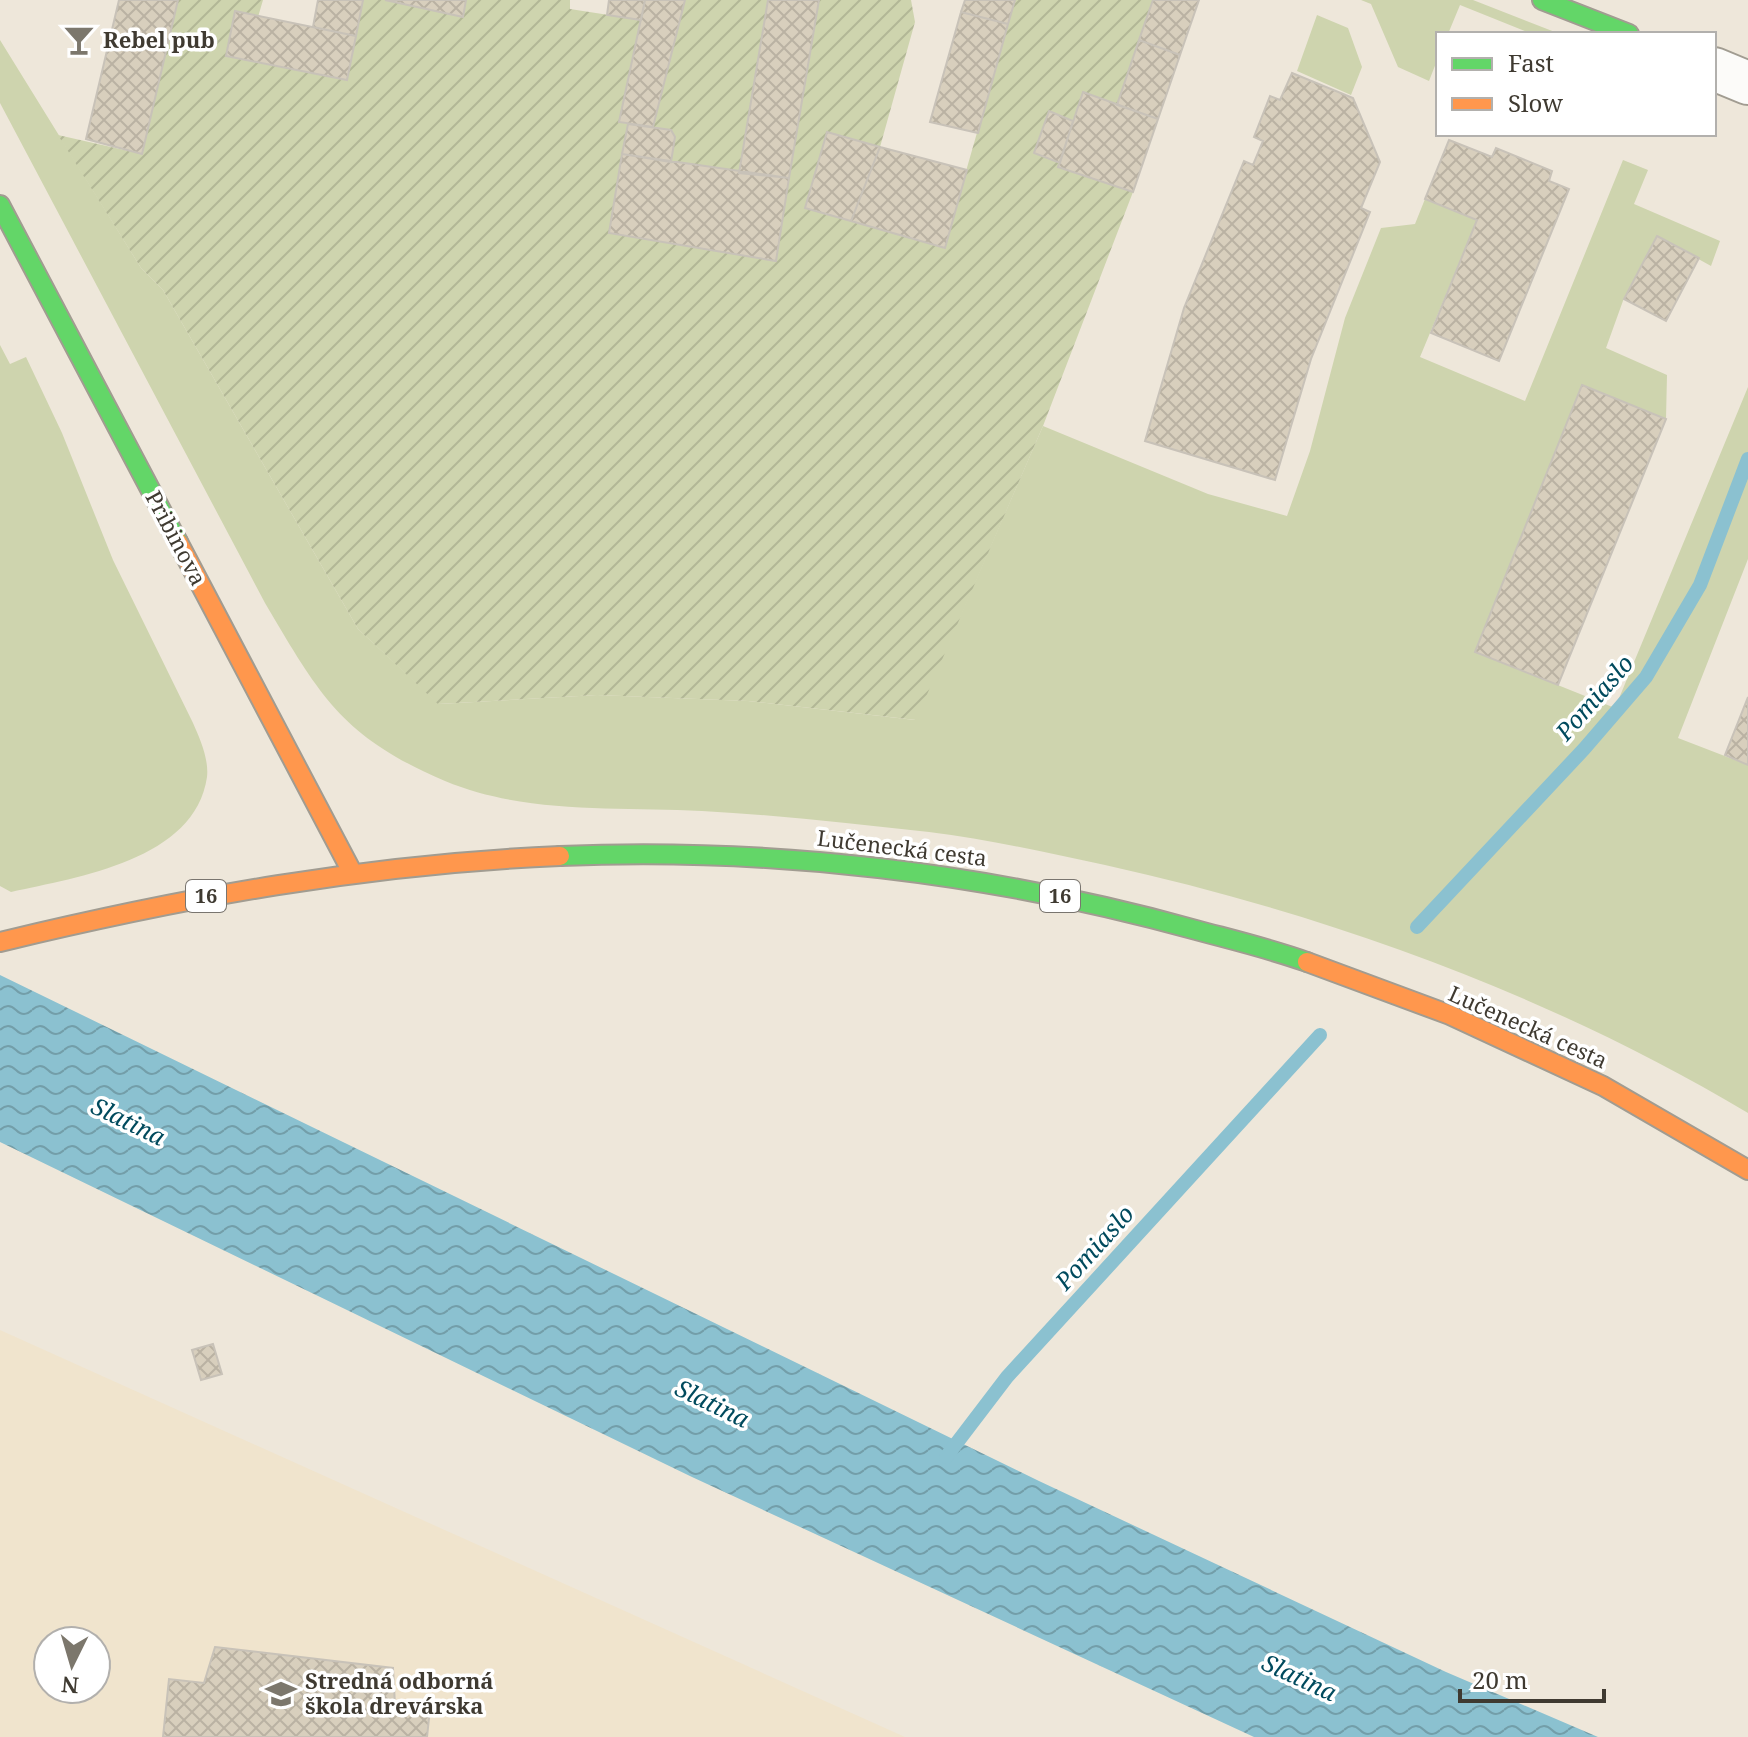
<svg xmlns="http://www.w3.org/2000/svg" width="1748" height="1737" font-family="'Noto Serif',serif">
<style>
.built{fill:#f0e4cd;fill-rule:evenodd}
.grass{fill:#ced4ae}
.garden{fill:url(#garden-furrows)}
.water{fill:url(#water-waves)}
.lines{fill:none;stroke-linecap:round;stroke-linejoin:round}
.stream{stroke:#8bc1d0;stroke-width:14}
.building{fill:url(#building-cross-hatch);stroke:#c8c2b8;stroke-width:2}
.street-casing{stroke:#a19c91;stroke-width:46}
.fast-casing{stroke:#a19c91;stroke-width:22}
.slow-casing{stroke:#a19c91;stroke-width:22}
.street{stroke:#fcfbf9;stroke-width:42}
.fast{stroke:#63d668;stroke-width:18}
.slow{stroke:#ff974d;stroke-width:18}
.labels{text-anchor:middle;stroke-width:7;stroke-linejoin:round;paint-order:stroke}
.shield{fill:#fff;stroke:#79756f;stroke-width:2}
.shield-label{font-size:20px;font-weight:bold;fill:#3f3a31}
.poi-label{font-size:22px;font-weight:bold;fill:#3f3a31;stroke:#fff;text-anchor:start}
.street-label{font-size:22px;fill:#3f3a31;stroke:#fff}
.water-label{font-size:24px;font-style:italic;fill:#004a5d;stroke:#fff}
</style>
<defs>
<pattern id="garden-furrows" width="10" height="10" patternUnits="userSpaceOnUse" patternTransform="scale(2)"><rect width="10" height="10" fill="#ced4ae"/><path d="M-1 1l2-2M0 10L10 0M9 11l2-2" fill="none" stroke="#b2b796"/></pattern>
<pattern id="water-waves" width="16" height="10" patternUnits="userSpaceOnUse" patternTransform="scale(2)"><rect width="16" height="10" fill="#8bc1d0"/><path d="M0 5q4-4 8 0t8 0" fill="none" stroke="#739ea9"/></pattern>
<pattern id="building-cross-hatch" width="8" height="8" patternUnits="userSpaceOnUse" patternTransform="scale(2)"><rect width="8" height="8" fill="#d8cfbd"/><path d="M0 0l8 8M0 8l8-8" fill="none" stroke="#bab2a3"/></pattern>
</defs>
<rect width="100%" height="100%" fill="#eee7da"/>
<!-- built -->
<path class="built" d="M 0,1330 L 905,1737 L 0,1737 ZM 48,1641 L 96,1641 L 96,1689 L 48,1689 Z"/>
<!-- grass -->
<path class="grass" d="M 1361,0 L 1473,0 L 1560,34 L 1532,34 L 1460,5 L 1448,34 L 1438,34 L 1438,58 L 1429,81 L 1398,67 L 1371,4 Z
M 1317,15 L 1348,28 L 1362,67 L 1351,95 L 1297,71 Z
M 0,40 L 141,268 L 163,290 L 358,629 L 439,704 L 597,695 L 748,701 L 915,720 L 1043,426 L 1208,494 L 1287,516 L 1310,451 L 1345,318 L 1381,228 L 1415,224 L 1425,199 L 1477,220 L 1420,357 L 1525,401 L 1623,160 L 1648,170 L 1634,204 L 1720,241 L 1711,266 L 1657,236 L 1624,298 L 1606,348 L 1667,375 L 1666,419 L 1582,385 L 1475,652 L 1615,708 L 1748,387 L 1748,559 L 1678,738 L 1748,765 L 1748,1113 C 1550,995 1330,915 1105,865 C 1047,853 988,839 929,832 C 854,824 778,815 702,811 C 616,806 527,815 445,781 C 342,737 320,696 265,603 L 0,103 Z
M 0,345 L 10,364 L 26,357 L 62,433 L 113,560 L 193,723 C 200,739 209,759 207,777 C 195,860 78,877 11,892 L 0,886 Z"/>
<!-- garden -->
<path class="garden" d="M 178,0 L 263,0 L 258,17 L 235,12 L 226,56 L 347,80 L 363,0 L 385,0 L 463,17 L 466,0 L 570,0 L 570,9 L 641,20 L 620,122 L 628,124 L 610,233 L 775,261 L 819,0 L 911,0 L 915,22 L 880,147 L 806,208 L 944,248 L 1015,0 L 1153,0 L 1117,105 L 1084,92 L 1073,121 L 1049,112 L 1035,153 L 1060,163 L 1058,167 L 1133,192 L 1043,426 L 916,720 L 748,701 L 597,695 L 438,704 L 358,629 L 163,290 L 141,268 L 58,135 L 142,154 Z
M 685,0 L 768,0 L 739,173 L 671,162 L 675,137 L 671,130 L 653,127 Z"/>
<!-- water -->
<path class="water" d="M 0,975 L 1039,1481 L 1446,1672 L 1598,1737 L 1254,1737 L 692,1477 L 0,1142 Z"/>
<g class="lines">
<!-- stream -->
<path class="stream" d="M 1417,927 L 1584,749 L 1646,677 L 1700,585 L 1748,459
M 946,1457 L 1007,1377 L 1320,1035"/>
</g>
<!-- building -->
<path class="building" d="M 119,0 L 178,0 L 142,154 L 86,139 Z
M 318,0 L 363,0 L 356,36 L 313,27 Z
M 385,0 L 466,0 L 463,17 Z
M 609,0 L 645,0 L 641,20 L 607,15 Z
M 645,0 L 685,0 L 653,127 L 619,122 Z
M 768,0 L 819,0 L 789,178 L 739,173 Z
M 965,0 L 1015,0 L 1008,24 L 961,12 Z
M 1153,0 L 1199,0 L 1180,55 L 1139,40 Z
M 235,11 L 356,36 L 347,80 L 226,56 Z
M 961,12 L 1008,24 L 978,133 L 930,122 Z
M 1139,40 L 1180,55 L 1158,119 L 1117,105 Z
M 1292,73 L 1353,98 L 1380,162 L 1361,208 L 1370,212 L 1311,359 L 1275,480 L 1145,441 L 1184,308 L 1244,161 L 1253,165 L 1263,141 L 1254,137 L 1270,96 L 1280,100 Z
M 1083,92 L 1158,119 L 1133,192 L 1058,167 Z
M 1049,111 L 1073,121 L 1060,163 L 1034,153 Z
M 628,124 L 671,130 L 675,137 L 671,162 L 622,154 Z
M 827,132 L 880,147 L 851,221 L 805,208 Z
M 1449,140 L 1492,157 L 1496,148 L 1552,171 L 1549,181 L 1569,189 L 1499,361 L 1431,333 L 1477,220 L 1425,199 Z
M 880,147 L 967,170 L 945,248 L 851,221 Z
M 622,154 L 789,178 L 776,261 L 609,233 Z
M 1657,236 L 1699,258 L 1666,321 L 1624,299 Z
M 1582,385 L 1666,419 L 1558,685 L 1475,652 Z
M 1748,697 L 1748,765 L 1725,755 Z
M 213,1344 L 222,1374 L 201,1380 L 192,1350 Z
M 215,1647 L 393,1668 L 395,1705 L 430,1709 L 427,1737 L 163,1737 L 169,1679 L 204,1683 Z"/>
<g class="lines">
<defs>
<path id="street" d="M 1714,69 L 1748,83"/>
<path id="fast" d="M 1542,0 L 1629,34
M 0,205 L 178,542
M 560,856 C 773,847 991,873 1196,930 C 1233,940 1271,949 1307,962"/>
<path id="slow" d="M 178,542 L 352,872
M 0,942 C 187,897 367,864 560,856
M 1307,962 L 1450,1015 L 1603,1086 L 1748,1170"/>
</defs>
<!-- street casing -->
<use href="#street" class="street-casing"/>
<!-- fast casing -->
<use href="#fast" class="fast-casing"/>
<!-- slow casing -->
<use href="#slow" class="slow-casing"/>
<!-- street -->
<use href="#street" class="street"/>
<!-- fast -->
<use href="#fast" class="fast"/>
<!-- slow -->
<use href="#slow" class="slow"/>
</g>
<!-- icons -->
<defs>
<symbol id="bar-bare" viewBox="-9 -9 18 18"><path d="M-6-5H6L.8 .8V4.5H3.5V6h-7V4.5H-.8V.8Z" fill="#7c776c" stroke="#fff" stroke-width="2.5" paint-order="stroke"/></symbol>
<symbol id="school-bare" viewBox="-9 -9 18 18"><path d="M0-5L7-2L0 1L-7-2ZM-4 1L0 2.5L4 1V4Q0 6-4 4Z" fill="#7c776c" stroke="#fff" stroke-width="2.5" paint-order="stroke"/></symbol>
</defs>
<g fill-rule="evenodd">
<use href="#bar-bare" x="57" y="18" width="44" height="44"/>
<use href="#school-bare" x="259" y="1672" width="44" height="44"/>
</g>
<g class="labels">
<!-- shield labels -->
<g class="shield">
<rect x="186" y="880" width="40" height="32" rx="6"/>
<rect x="1040" y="880" width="40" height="32" rx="6"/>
</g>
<g class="shield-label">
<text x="206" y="903">16</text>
<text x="1060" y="903">16</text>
</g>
<!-- poi labels -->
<g class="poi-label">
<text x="103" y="48">Rebel pub</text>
<text x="305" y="1689">Stredná odborná<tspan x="305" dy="25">škola drevárska</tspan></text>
</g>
<!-- street labels -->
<g class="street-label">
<text transform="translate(176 538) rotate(62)" y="8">Pribinova</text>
<text transform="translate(902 848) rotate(7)" y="8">Lučenecká cesta</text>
<text transform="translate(1528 1027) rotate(24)" y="8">Lučenecká cesta</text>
</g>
<!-- water labels -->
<g class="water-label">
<text transform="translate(1595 698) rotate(-49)" y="8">Pomiaslo</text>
<text transform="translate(128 1122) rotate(26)" y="8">Slatina</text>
<text transform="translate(1095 1248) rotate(-48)" y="8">Pomiaslo</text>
<text transform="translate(712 1404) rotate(26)" y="8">Slatina</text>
<text transform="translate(1299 1678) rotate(25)" y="8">Slatina</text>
</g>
</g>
<!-- legend -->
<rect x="1436" y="32" width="280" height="104" fill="#ffffff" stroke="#b2b0ad" stroke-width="2"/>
<rect x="1452" y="58" width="40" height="12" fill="#63d668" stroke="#b2b0ad" stroke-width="2"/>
<text x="1508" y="72" font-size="24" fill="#3f3a31">Fast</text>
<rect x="1452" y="98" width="40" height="12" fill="#ff974d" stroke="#b2b0ad" stroke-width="2"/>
<text x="1508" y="112" font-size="24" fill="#3f3a31">Slow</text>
<!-- north arrow -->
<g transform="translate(72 1665) rotate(185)"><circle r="38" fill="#ffffff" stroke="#b2b0ad" stroke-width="2"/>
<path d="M0-6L14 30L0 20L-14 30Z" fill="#7c776c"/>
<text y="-12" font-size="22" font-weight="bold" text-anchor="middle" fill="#3f3a31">N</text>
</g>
<!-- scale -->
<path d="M1460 1689v12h144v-12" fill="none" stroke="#3f3a31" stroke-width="4"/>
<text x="1472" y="1689" font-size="24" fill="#3f3a31" stroke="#ffffff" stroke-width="6" paint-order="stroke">20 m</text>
</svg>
